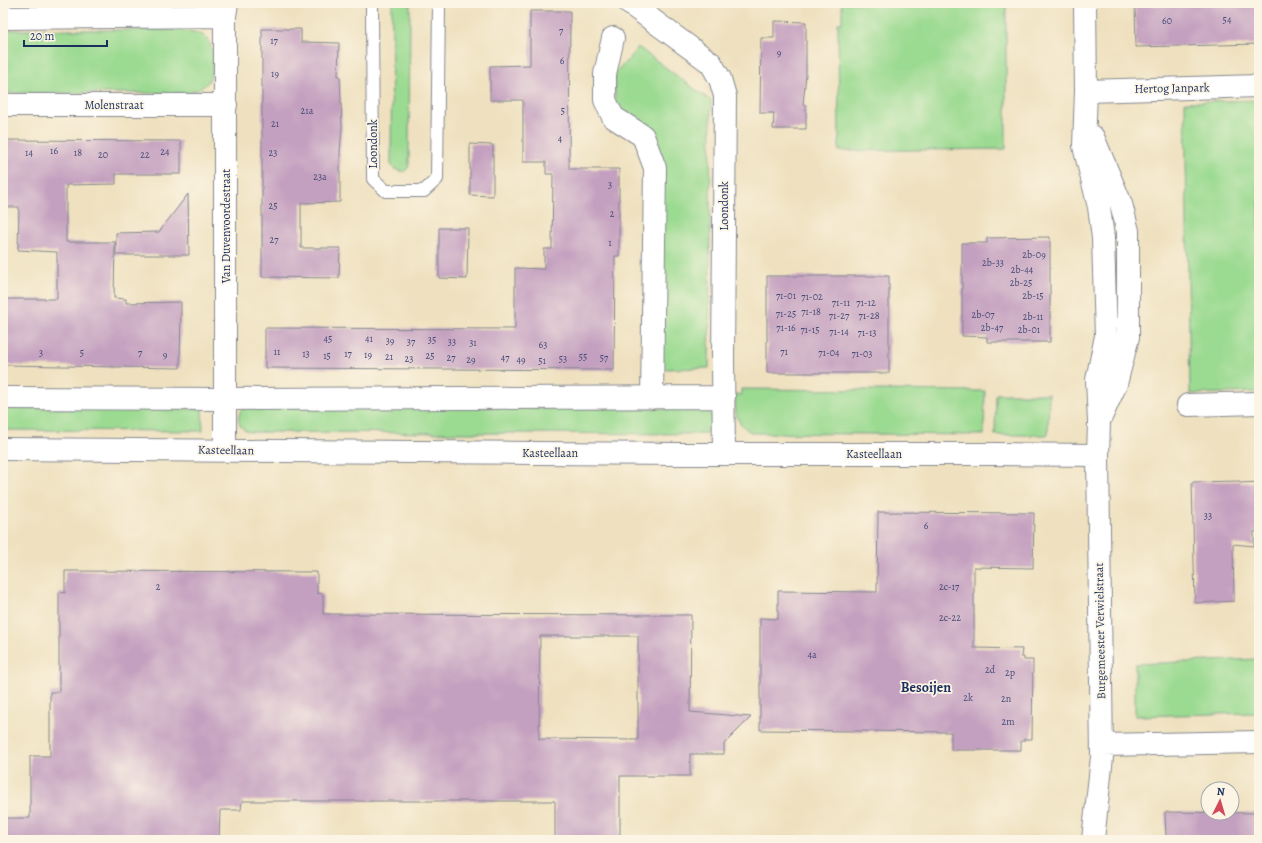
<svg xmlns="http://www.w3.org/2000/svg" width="1262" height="843" font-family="Alegreya,serif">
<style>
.green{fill:#9bda91;stroke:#5b8478}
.building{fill:#c4a0c0;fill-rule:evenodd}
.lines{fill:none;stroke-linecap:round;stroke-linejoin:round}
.lane-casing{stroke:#85888e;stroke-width:14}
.street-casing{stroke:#85888e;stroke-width:24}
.lane{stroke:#fff;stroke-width:12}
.street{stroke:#fff;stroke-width:22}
.labels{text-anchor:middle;stroke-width:3.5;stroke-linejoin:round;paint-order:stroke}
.number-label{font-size:10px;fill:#454b76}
.street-label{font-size:12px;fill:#1b2f5e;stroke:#fcf5e5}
.quarter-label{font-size:14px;font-weight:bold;fill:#1b2f5e;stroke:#fcf5e5}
</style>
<rect width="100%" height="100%" fill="#fcf5e5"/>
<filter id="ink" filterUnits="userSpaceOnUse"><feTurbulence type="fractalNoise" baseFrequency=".025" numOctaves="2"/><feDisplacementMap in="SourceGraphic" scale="8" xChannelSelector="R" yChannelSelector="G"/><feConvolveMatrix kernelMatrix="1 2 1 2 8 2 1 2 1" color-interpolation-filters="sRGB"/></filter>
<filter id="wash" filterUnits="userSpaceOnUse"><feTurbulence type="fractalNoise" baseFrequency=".012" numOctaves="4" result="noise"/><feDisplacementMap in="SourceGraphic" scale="16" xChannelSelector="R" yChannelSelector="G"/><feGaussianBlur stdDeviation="0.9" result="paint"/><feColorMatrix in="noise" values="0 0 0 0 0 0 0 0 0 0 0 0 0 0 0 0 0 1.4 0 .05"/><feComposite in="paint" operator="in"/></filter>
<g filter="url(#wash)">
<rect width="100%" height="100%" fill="#efe1bf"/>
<!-- green -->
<path class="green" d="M 392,3 L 410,3 L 409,164 L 408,168 L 404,172 L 394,169 L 391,164 Z
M 842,3 L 1006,3 L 1006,149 L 839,151 L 838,23 L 842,23 Z
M 3,30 L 185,30 C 193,32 201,32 207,39 C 212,45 213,52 213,59 C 213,81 207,89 185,93 L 3,93 Z
M 638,47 L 711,101 L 709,368 L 662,369 L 661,157 L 615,106 L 615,72 L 630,58 Z
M 1259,100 L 1259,392 L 1190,394 L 1185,102 Z
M 741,389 L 985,391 L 984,435 L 752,433 C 735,423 735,413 735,394 L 741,395 Z
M 996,394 L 1049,394 L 1048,435 L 995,435 Z
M 249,406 L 699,409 L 710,412 C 716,422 712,433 700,434 L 250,432 C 239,429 236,420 241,410 Z
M 3,408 L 202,409 L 203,431 L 3,430 Z
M 1259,659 L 1259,713 L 1135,716 L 1135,664 Z"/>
<g id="blocks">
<!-- building -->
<path class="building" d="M 1207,3 L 1259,3 L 1259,44 L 1136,47 L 1135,6 Z
M 530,11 L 570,11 L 569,169 L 619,169 L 619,256 L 615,256 L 614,370 L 265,368 L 265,328 L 515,329 L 515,268 L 544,269 L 544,249 L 552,249 L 553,174 L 546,174 L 546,162 L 523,162 L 523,100 L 490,100 L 490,66 L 530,65 Z
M 774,21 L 806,22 L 806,74 L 803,105 L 806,105 L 806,129 L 773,129 L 774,113 L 760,113 L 761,38 L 774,38 Z
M 262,29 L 301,29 L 301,42 L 339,43 L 338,76 L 340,76 L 342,127 L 340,152 L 340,202 L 301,203 L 301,248 L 340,248 L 339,278 L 262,277 Z
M 3,140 L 181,141 L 181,174 L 116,174 L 116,184 L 66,185 L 66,242 L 115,242 L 114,298 L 126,299 L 126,303 L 181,302 L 180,368 L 3,365 L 3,299 L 57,299 L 57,252 L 18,250 L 19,207 L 6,207 L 7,172 L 3,172 Z
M 470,144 L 493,145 L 493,196 L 470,195 Z
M 188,194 L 189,255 L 116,255 L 116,233 L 159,232 Z
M 439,228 L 468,228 L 467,279 L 439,278 Z
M 1050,237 L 1050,342 L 987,342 L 987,337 L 962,336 L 962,243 L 987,243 L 987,238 Z
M 767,276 L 889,276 L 889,373 L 767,373 Z
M 1240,481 L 1240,483 L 1259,482 L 1259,531 L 1254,532 L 1254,546 L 1233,544 L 1234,601 L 1195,603 L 1192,482 Z
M 878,512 L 1034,513 L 1033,568 L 974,567 L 974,648 L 1022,649 L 1021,657 L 1024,657 L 1024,660 L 1033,660 L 1032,739 L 1024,739 L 1024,741 L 1021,741 L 1021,750 L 951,750 L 951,732 L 760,730 L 760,618 L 778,619 L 778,591 L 877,592 Z
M 65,571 L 317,572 L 317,593 L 323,594 L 323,614 L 691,615 L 690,712 L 751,717 L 724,744 L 724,754 L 690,754 L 690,776 L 620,776 L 620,840 L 555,840 L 555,801 L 242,801 L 241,810 L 220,810 L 219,840 L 3,840 L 3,818 L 30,818 L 30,756 L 50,756 L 50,692 L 59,692 L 59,592 L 65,593 ZM 540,636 L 638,636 L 638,740 L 539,739 Z
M 1165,812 L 1259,813 L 1259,840 L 1166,840 Z"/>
</g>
</g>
<g filter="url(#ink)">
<use href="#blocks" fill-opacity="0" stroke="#85888e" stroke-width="1"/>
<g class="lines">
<defs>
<path id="lane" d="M 372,3 L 373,179 L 386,191 L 424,191 L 437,179 L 439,3"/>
<path id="street" d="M 629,3 L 711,63 L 720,79 L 725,96 L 723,361 L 724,454
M 1085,3 L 1086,91 L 1084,146 L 1099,207 L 1103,238 L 1106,336 L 1097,380 L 1099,422 L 1098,455 L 1102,757 L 1093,840
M 3,18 L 225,16
M 613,38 L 605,74 L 605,100 L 613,117 L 643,136 L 655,168 L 652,398
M 1086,91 L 1259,86
M 3,105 L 226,105
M 1093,137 L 1121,204 L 1128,231 L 1128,337 L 1116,384 L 1101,417
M 3,398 L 225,399 L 724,397
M 1188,405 L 1259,403
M 3,449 L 680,454 L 991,454 L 1098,455
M 225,450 L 225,16 L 227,3
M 1102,745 L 1259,742"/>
</defs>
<!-- lane casing -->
<use href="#lane" class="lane-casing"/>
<!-- street casing -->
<use href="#street" class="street-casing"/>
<!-- lane -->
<use href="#lane" class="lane"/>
<!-- street -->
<use href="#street" class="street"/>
</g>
</g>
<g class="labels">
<!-- number labels -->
<g class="number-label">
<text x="1227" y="23">54</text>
<text x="1167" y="24">60</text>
<text x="561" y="34">7</text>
<text x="274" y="44">17</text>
<text x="779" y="56">9</text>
<text x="562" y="64">6</text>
<text x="275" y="77">19</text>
<text x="307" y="114">21a</text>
<text x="563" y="114">5</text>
<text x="275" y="127">21</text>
<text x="560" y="142">4</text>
<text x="54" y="154">16</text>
<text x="165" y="155">24</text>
<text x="29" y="156">14</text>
<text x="78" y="156">18</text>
<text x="273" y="156">23</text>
<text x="103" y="158">20</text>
<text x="145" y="158">22</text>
<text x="320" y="180">23a</text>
<text x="610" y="188">3</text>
<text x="273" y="209">25</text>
<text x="612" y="217">2</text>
<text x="274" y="243">27</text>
<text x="610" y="246">1</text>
<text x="1034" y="258">2b-09</text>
<text x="993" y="266">2b-33</text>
<text x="1022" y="273">2b-44</text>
<text x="1021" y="286">2b-25</text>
<text x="786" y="299">71-01</text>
<text x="1033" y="299">2b-15</text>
<text x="812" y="300">71-02</text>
<text x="841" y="306">71-11</text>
<text x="866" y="306">71-12</text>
<text x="811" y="315">71-18</text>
<text x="786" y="317">71-25</text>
<text x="983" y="318">2b-07</text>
<text x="839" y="319">71-27</text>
<text x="869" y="319">71-28</text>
<text x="1033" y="320">2b-11</text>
<text x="786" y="331">71-16</text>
<text x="992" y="331">2b-47</text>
<text x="810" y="333">71-15</text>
<text x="1029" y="333">2b-01</text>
<text x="839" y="335">71-14</text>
<text x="867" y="336">71-13</text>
<text x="328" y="342">45</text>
<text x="369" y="342">41</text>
<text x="432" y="343">35</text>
<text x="390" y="344">39</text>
<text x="411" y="345">37</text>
<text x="452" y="345">33</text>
<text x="473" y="346">31</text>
<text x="543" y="348">63</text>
<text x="277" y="355">11</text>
<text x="784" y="355">71</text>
<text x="41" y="356">3</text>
<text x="82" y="356">5</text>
<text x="140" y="356">7</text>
<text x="829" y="356">71-04</text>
<text x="306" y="357">13</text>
<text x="348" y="357">17</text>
<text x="862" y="357">71-03</text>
<text x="165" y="358">9</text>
<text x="368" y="358">19</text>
<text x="327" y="359">15</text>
<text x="430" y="359">25</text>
<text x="389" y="360">21</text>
<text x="583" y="360">55</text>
<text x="451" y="361">27</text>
<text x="505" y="361">47</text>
<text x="604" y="361">57</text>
<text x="409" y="362">23</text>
<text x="563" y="362">53</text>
<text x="471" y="363">29</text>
<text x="521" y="363">49</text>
<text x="542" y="364">51</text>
<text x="1208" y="519">33</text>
<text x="926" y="529">6</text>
<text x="158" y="590">2</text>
<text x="949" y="590">2c-17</text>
<text x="950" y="621">2c-22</text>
<text x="812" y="658">4a</text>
<text x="990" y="673">2d</text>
<text x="1010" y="676">2p</text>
<text x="968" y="701">2k</text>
<text x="1006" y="702">2n</text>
<text x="1008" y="725">2m</text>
</g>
<!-- street labels -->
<g class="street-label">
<text transform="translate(1172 88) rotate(-1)" y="4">Hertog Janpark</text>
<text x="114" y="109">Molenstraat</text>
<text transform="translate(373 144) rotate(-90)" y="4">Loondonk</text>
<text transform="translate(724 206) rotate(-90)" y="4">Loondonk</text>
<text transform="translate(226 226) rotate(-90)" y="4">Van Duvenvoordestraat</text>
<text transform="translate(226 450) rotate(1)" y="4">Kasteellaan</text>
<text x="550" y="457">Kasteellaan</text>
<text x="874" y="458">Kasteellaan</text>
<text transform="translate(1100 631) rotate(-91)" y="4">Burgemeester Verwielstraat</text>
</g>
<!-- quarter labels -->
<g class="quarter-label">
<text x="926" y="692">Besoijen</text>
</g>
</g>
<!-- margin -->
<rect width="1262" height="843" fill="none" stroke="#fcf5e5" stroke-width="16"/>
<!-- north arrow -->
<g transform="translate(1220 801) rotate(5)"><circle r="19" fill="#fcf5e5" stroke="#a2a6af"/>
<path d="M0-3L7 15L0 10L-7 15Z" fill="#d1495b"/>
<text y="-6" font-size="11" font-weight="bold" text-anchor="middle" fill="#1b2f5e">N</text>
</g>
<!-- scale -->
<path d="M24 40v6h83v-6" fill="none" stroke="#1b2f5e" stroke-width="2"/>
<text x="30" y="40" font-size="12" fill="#1b2f5e" stroke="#fcf5e5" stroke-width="3" paint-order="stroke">20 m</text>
</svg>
